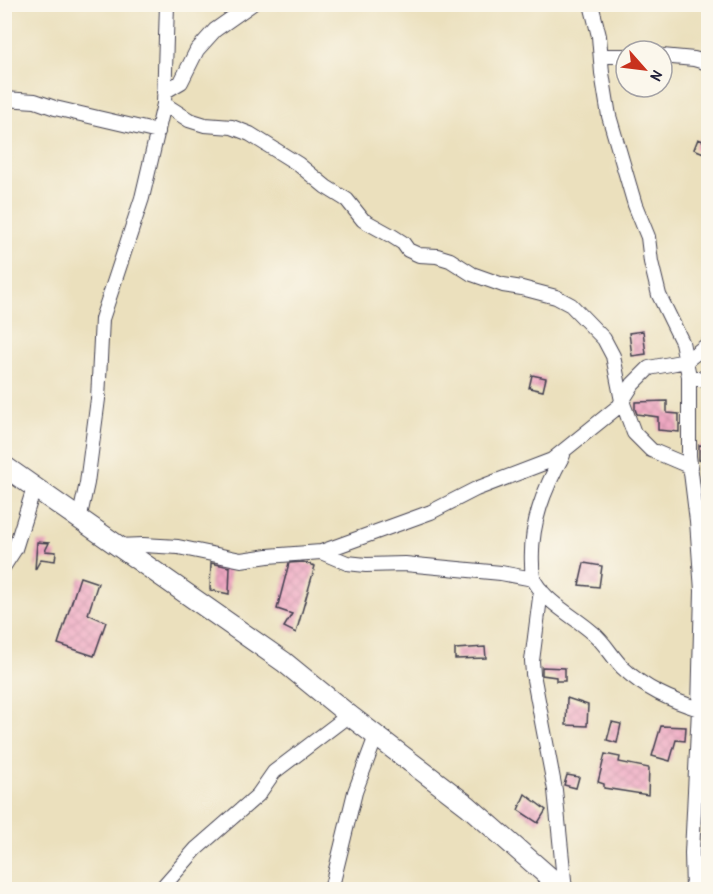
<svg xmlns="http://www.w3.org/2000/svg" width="713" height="894" font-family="'Patrick Hand',sans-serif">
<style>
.building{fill:url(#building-cross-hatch)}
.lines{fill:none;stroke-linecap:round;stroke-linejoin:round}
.street-casing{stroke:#403e4e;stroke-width:16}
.secondary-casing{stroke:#403e4e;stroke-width:22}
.street{stroke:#fff;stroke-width:14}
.secondary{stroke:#fff;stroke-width:20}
</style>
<defs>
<pattern id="building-cross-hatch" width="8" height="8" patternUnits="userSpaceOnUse" patternTransform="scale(1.5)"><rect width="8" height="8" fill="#efa9c2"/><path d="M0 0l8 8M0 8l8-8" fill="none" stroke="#cd91a8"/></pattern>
</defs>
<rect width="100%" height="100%" fill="#fbf7ec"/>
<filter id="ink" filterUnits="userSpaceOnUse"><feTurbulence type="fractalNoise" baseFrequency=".0167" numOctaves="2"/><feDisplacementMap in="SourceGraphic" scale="12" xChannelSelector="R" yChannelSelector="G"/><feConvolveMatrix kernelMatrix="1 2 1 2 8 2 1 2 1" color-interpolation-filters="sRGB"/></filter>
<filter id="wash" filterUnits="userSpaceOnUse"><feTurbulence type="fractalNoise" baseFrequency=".008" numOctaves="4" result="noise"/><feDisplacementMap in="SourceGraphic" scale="24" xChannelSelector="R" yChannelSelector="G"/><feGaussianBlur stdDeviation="1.35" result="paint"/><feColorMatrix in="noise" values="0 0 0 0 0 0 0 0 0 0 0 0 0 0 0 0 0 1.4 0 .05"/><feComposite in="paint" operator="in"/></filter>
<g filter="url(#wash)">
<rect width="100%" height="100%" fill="#ebe0bd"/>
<g id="blocks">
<!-- building -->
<path class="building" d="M 698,139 L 708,143 L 706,154 L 694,149 Z
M 643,331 L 646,354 L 632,356 L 629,333 Z
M 532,375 L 546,378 L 543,391 L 529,388 Z
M 667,401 L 667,413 L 679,414 L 679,432 L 658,430 L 658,417 L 637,414 L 635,409 L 635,402 Z
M 699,445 L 708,446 L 708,461 L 699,460 Z
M 37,542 L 49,543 L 45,551 L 56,552 L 55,561 L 41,559 L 35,570 Z
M 303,562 L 315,566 L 296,633 L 284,627 L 292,614 L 277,609 L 289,563 Z
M 211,563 L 230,567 L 229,594 L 210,590 Z
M 584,563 L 602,566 L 599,587 L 579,585 Z
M 80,577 L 98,583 L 88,614 L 106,622 L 94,656 L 58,644 Z
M 485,647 L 486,658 L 455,659 L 455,649 Z
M 542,667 L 565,668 L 565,681 L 556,681 L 556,677 L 542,675 Z
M 567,698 L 588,705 L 587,726 L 566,725 Z
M 612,722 L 621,724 L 617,743 L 607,740 Z
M 661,726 L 686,727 L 685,741 L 676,740 L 670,761 L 652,756 Z
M 605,754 L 620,757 L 619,762 L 649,768 L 648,795 L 604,788 L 604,784 L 598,782 Z
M 567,775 L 579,777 L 576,788 L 564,785 Z
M 525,794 L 546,810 L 538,823 L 518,810 Z"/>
</g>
</g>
<g filter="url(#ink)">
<use href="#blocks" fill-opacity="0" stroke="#403e4e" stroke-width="1.5"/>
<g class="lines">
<defs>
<path id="street" d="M 591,4 L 599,36 L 602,73 L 609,116 L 635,205 L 648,237 L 651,262 L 659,295 L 682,342 L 689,376 L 689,456 L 697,521 L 702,591 L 699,709 L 692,853 L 693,890
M 601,56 L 626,56
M 662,56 L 694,59 L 708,63
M 164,92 L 181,82 L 197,50 L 215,30 L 252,4
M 4,99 L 35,101 L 55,108 L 158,132
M 164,104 L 189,120 L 205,125 L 232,127 L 250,134 L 298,164 L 326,187 L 347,200 L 363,220 L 392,236 L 403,243 L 408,250 L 419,255 L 437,256 L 450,260 L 472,274 L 503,285 L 522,288 L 556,297 L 571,305 L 604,339 L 613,356 L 622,401 L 634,433 L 651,450 L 691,467
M 689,376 L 708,381
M 563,455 C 544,489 530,524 532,564 C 532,570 532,577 535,582 C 548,604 574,616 593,633 C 605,643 612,657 623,668 C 645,689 671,700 699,709
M 79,520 L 87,483 L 98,399 L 102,319 L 142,198 L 164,104 L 167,4
M 117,546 L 143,545 L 178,547 L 241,560 L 268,556 L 321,552 L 431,512 L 476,489 L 552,460 L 619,406 L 633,384 L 649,368 L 686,361 L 708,344
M 321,552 L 347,563 L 366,565 L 405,564 L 501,573 L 533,579
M 4,566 L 15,549 L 34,488
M 541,590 L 532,661 L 533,674 L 555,790 L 565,890
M 160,890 L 196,849 L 258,795 L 274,772 L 349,715
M 331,890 L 355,792 L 376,736"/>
<path id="secondary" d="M 4,466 L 284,662 L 349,715 L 468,806 L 564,890"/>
</defs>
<!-- street casing -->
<use href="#street" class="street-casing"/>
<!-- secondary casing -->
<use href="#secondary" class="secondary-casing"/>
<!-- street -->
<use href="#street" class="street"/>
<!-- secondary -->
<use href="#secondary" class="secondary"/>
</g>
</g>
<!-- margin -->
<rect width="713" height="894" fill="none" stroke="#fbf7ec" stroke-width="24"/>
<!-- north arrow -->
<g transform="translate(644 69) rotate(118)"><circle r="28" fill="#fbf7ec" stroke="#a4a2a5" stroke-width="1.5"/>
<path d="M0-4.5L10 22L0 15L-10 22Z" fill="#c8321e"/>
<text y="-9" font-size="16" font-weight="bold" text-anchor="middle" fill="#22223b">N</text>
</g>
</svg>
